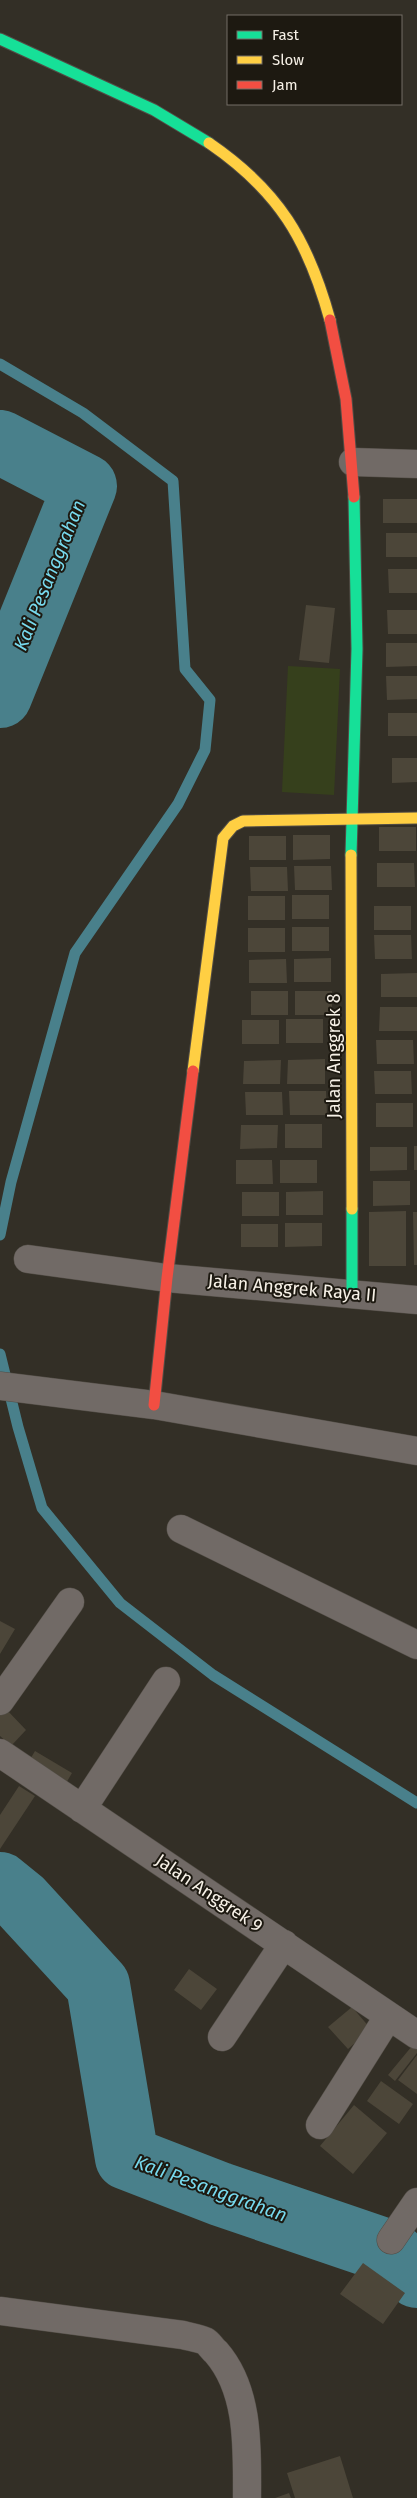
<svg xmlns="http://www.w3.org/2000/svg" width="417" height="2498" font-family="'Fira Sans',sans-serif">
<style>
.green{fill:#36401c}
.lines{fill:none;stroke-linecap:round;stroke-linejoin:round}
.stream{stroke:#49808b;stroke-width:11}
.river{stroke:#49808b;stroke-width:64}
.building{fill:#4c4639}
.street-casing{stroke:#524d46;stroke-width:29}
.fast-casing{stroke:#524d46;stroke-width:13}
.slow-casing{stroke:#524d46;stroke-width:13}
.jam-casing{stroke:#524d46;stroke-width:13}
.street{stroke:#716a66;stroke-width:28}
.fast{stroke:#16e098;stroke-width:11}
.slow{stroke:#ffcf43;stroke-width:11}
.jam{stroke:#f24e42;stroke-width:11}
.labels{text-anchor:middle;stroke-width:4;stroke-linejoin:round;paint-order:stroke}
.street-label{font-size:18px;fill:#f7f1e7;stroke:#1d1911}
.water-label{font-size:19px;font-style:italic;fill:#77d9ed;stroke:#1d1911}
</style>
<rect width="100%" height="100%" fill="#332f26"/>
<!-- green -->
<path class="green" d="M 288,666 L 340,669 L 334,795 L 282,792 Z"/>
<g class="lines">
<!-- stream -->
<path class="stream" d="M 0,364 L 83,413 L 173,481 L 185,669 L 210,700 L 205,750 L 178,804 L 75,953 L 11,1182 L 0,1235
M 0,1354 L 18,1427 L 42,1508 L 120,1603 L 213,1675 L 417,1803"/>
<!-- river -->
<path class="river" d="M 0,442 L 85,486 L 0,696
M 0,1884 L 21,1901 L 98,1985 L 127,2158 L 220,2194 L 390,2252 L 417,2276"/>
</g>
<!-- building -->
<path class="building" d="M 383,499 L 417,499 L 417,523 L 383,523 Z
M 386,533 L 417,533 L 417,557 L 386,557 Z
M 388,569 L 417,569 L 417,593 L 389,593 Z
M 306,605 L 335,608 L 329,663 L 299,660 Z
M 387,610 L 417,610 L 417,634 L 388,634 Z
M 386,643 L 417,643 L 417,666 L 386,667 Z
M 386,676 L 417,676 L 417,699 L 387,700 Z
M 388,713 L 417,713 L 417,736 L 388,736 Z
M 392,758 L 417,758 L 417,782 L 392,783 Z
M 379,827 L 416,827 L 416,851 L 379,851 Z
M 293,835 L 330,835 L 330,859 L 293,860 Z
M 249,836 L 286,836 L 286,860 L 249,860 Z
M 377,863 L 414,863 L 415,887 L 377,887 Z
M 294,866 L 331,866 L 332,890 L 295,890 Z
M 250,867 L 287,867 L 288,891 L 251,891 Z
M 292,895 L 329,895 L 329,919 L 292,919 Z
M 248,896 L 285,896 L 285,920 L 248,920 Z
M 374,906 L 411,906 L 411,930 L 374,930 Z
M 292,927 L 329,927 L 329,951 L 292,951 Z
M 248,928 L 285,928 L 285,952 L 248,952 Z
M 374,935 L 411,935 L 412,959 L 375,959 Z
M 331,958 L 331,982 L 294,982 L 294,959 Z
M 286,959 L 287,983 L 249,983 L 249,960 Z
M 417,973 L 417,997 L 381,997 L 381,974 Z
M 251,991 L 288,991 L 288,1015 L 251,1015 Z
M 295,991 L 332,991 L 332,1015 L 295,1015 Z
M 380,1007 L 417,1007 L 417,1031 L 379,1031 Z
M 286,1019 L 323,1019 L 323,1043 L 286,1043 Z
M 242,1020 L 279,1020 L 279,1044 L 242,1044 Z
M 376,1040 L 413,1040 L 414,1064 L 377,1064 Z
M 325,1059 L 325,1084 L 287,1084 L 288,1060 Z
M 281,1060 L 280,1084 L 243,1084 L 244,1061 Z
M 374,1071 L 411,1071 L 412,1094 L 375,1094 Z
M 289,1091 L 326,1091 L 327,1115 L 290,1115 Z
M 245,1092 L 282,1092 L 283,1115 L 246,1115 Z
M 376,1103 L 413,1103 L 413,1127 L 376,1127 Z
M 285,1124 L 322,1124 L 322,1148 L 285,1148 Z
M 241,1125 L 278,1125 L 277,1148 L 240,1149 Z
M 414,1146 L 417,1146 L 417,1170 L 414,1170 Z
M 370,1147 L 407,1147 L 407,1170 L 370,1171 Z
M 236,1160 L 272,1160 L 273,1184 L 236,1184 Z
M 280,1160 L 317,1160 L 317,1183 L 280,1183 Z
M 373,1181 L 410,1181 L 410,1205 L 373,1206 Z
M 323,1191 L 323,1215 L 286,1215 L 286,1192 Z
M 242,1192 L 279,1192 L 279,1216 L 242,1216 Z
M 406,1211 L 406,1266 L 369,1266 L 369,1212 Z
M 413,1212 L 417,1212 L 417,1265 L 414,1265 Z
M 285,1223 L 322,1223 L 322,1246 L 285,1247 Z
M 241,1224 L 278,1224 L 278,1247 L 241,1247 Z
M 0,1621 L 15,1629 L 0,1654 Z
M 6,1709 L 26,1730 L 11,1746 L 0,1736 L 0,1715 Z
M 35,1751 L 72,1773 L 62,1790 L 25,1768 Z
M 19,1786 L 35,1796 L 0,1849 L 0,1815 Z
M 189,1969 L 217,1989 L 201,2010 L 174,1990 Z
M 352,2007 L 371,2029 L 348,2049 L 328,2027 Z
M 412,2046 L 417,2049 L 417,2053 L 395,2081 L 388,2075 Z
M 417,2055 L 417,2094 L 398,2080 Z
M 381,2081 L 413,2104 L 399,2124 L 367,2101 Z
M 354,2105 L 387,2133 L 353,2174 L 320,2146 Z
M 363,2263 L 405,2293 L 383,2324 L 340,2294 Z
M 340,2456 L 353,2498 L 295,2498 L 287,2473 Z
M 289,2493 L 291,2498 L 275,2498 Z"/>
<g class="lines">
<defs>
<path id="street" d="M 353,462 L 417,464
M 28,1259 L 167,1278 L 417,1300
M 0,1386 L 154,1405 L 417,1451
M 181,1529 L 417,1645
M 0,1701 L 70,1602
M 0,1753 L 417,2035
M 82,1809 L 166,1681
M 222,2037 L 284,1944
M 320,2125 L 388,2017
M 391,2240 L 417,2202
M 0,2311 L 183,2335 C 190,2337 198,2338 205,2341 C 209,2343 212,2349 216,2352 C 250,2391 247,2449 247,2498"/>
<path id="fast" d="M 0,39 L 154,110 L 209,143
M 351,855 L 357,649 L 354,497
M 352,1209 L 352,1292"/>
<path id="slow" d="M 209,143 C 279,191 308,240 330,320
M 351,855 L 352,1209
M 193,1071 L 223,838 L 233,826 L 243,821 L 417,818"/>
<path id="jam" d="M 330,320 L 346,399 L 354,497
M 154,1405 L 167,1278 L 193,1071"/>
</defs>
<!-- street casing -->
<use href="#street" class="street-casing"/>
<!-- fast casing -->
<use href="#fast" class="fast-casing"/>
<!-- slow casing -->
<use href="#slow" class="slow-casing"/>
<!-- jam casing -->
<use href="#jam" class="jam-casing"/>
<!-- street -->
<use href="#street" class="street"/>
<!-- fast -->
<use href="#fast" class="fast"/>
<!-- slow -->
<use href="#slow" class="slow"/>
<!-- jam -->
<use href="#jam" class="jam"/>
</g>
<g class="labels">
<!-- street labels -->
<g class="street-label">
<text transform="translate(334 1056) rotate(-90)" y="6">Jalan Anggrek 8</text>
<text transform="translate(292 1288) rotate(5)" y="6">Jalan Anggrek Raya II</text>
<text transform="translate(209 1893) rotate(34)" y="6">Jalan Anggrek 9</text>
</g>
<!-- water labels -->
<g class="water-label">
<text transform="translate(49 575) rotate(-68)" y="7">Kali Pesanggrahan</text>
<text transform="translate(211 2188) rotate(20)" y="7">Kali Pesanggrahan</text>
</g>
</g>
<!-- legend -->
<rect x="227" y="15" width="175" height="90" fill="#1d1911" stroke="#746f67"/>
<rect x="237" y="31" width="25" height="8" fill="#16e098" stroke="#746f67"/>
<text x="272" y="40" font-size="15" fill="#f7f1e7">Fast</text>
<rect x="237" y="56" width="25" height="8" fill="#ffcf43" stroke="#746f67"/>
<text x="272" y="65" font-size="15" fill="#f7f1e7">Slow</text>
<rect x="237" y="81" width="25" height="8" fill="#f24e42" stroke="#746f67"/>
<text x="272" y="90" font-size="15" fill="#f7f1e7">Jam</text>
</svg>
